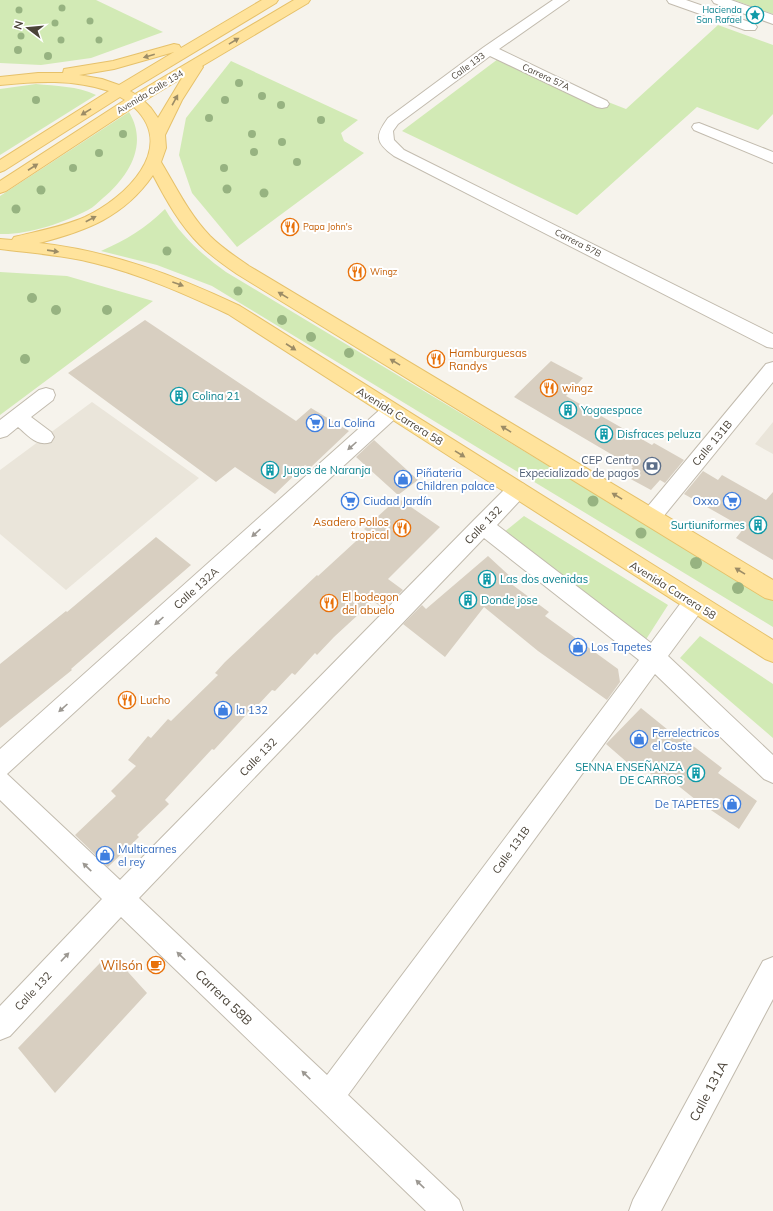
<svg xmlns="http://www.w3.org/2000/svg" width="773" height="1211" font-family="Mulish,sans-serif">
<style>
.residential{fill:#eae5da}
.green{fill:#d2eab5}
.building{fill:#d8cfc1}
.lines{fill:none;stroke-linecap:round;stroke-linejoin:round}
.minor-casing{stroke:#c2bbae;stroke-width:2}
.major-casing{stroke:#e6c16a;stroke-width:2}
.minor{fill:#fff;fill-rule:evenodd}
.major{fill:#ffe39c;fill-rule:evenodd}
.tree{fill:#97b381}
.oneway{fill:#9c8c66}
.oneway2{fill:#9c9892}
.labels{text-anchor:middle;stroke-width:4;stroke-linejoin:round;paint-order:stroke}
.far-culture-label{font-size:9px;fill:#0d838f;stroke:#fff;text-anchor:end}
.far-street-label{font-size:9px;fill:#4b4439;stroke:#fff}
.far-food-label{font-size:9px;fill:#c56008;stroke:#fff;text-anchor:start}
.food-label{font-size:11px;fill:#c56008;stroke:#fff;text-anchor:start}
.culture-label{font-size:11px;fill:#0d838f;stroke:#fff;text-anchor:start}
.street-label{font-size:11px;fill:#4b4439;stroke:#fff}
.shop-label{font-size:11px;fill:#366cbe;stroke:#fff;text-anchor:start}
.service-label{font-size:11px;fill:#4e5e75;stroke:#fff;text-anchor:end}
.near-food-label{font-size:13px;fill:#c56008;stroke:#fff;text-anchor:end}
.near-street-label{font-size:13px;fill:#4b4439;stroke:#fff}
</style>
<rect width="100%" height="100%" fill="#f6f3ec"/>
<!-- residential -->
<path class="residential" d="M 92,402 L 199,478 L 66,590 L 0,534 L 0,470 Z
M 773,422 L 773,454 L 755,444 Z"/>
<!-- green -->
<path class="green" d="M 0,0 L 96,0 L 163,32 L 91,58 L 41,65 L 0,63 Z
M 734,0 L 773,0 L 773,14 Z
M 718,25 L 773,45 L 773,114 L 758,130 L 697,107 L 577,215 L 402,131 L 498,59 L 626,109 Z
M 231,61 L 358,120 L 341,133 L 344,141 L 364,153 L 237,247 L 192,193 L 179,155 L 186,118 Z
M 36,84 C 55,86 78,86 96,95 L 0,155 L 0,89 Z
M 129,112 C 149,145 128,177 103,198 C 98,202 94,207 88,210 C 64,223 27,235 0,234 L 0,196 Z
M 165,209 C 180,235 201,254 226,272 L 773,601 L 773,627 L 212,286 L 157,265 L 101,251 C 126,240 146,228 165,209 Z
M 0,272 L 67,276 L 153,301 L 0,415 Z
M 524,516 L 668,605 L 645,641 L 503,533 Z
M 700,636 L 773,684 L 773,738 L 680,658 Z"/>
<!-- building -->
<path class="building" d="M 145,320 L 296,421 L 311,408 L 349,431 L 310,468 L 305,465 L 275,494 L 235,467 L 216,482 L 68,373 Z
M 551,361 L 583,378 L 566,396 L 652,445 L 654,443 L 684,460 L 665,483 L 660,480 L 651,490 L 625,476 L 633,467 L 514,397 Z
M 374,440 L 418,480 L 398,495 L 356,457 Z
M 703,471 L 718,480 L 722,475 L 766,500 L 773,492 L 773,560 L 736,538 L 744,528 L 684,494 Z
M 398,498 L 440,527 L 388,579 L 403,590 L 384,609 L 373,601 L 334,637 L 317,655 L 315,653 L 295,675 L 292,673 L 275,691 L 272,690 L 258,705 L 256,704 L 214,750 L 212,749 L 165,800 L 169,804 L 137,835 L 139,837 L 108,867 L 75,835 L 116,796 L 111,791 L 136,766 L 128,760 L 148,736 L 151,738 L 168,719 L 171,721 L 218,675 L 215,673 L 225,662 L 317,575 L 318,576 L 367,531 L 364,529 Z
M 156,537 L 191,565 L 102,642 L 71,669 L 72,670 L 0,728 L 0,664 L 66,611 L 67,612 Z
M 488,556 L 513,579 L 510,583 L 549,612 L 545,616 L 618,669 L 620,682 L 607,700 L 538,651 L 484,607 L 445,657 L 403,624 L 422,605 L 426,609 Z
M 641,708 L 673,734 L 675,732 L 722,768 L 718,773 L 757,801 L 739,829 L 696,800 L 666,776 L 661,783 L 642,766 L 637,771 L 606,744 Z
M 119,962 L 147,993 L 55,1093 L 18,1048 L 100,963 Z"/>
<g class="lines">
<defs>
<path id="minor" d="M 553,0 L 569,0 L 499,49 L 607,101 L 609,104 L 607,107 L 602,108 L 597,107 L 490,56 L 398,124 L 393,131 L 394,140 L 404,150 L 773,334 L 773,348 L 767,347 L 394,156 C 375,142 375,136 388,118 L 484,47 Z
M 667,0 L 686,0 L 755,24 L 757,27 L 755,30 L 745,30 L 669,3 Z
M 712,0 L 731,0 L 773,15 L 773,24 L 714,3 Z
M 699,123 L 773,152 L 773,163 L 694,130 L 692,127 L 694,124 Z
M 773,362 L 773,382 L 658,523 L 651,525 L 644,523 L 641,517 L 644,511 L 766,364 Z
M 46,388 L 53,390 L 55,395 L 53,400 L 31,417 L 51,432 L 54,437 L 51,442 C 37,447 29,436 18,427 L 7,436 L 0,438 L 0,420 L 39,390 Z
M 391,404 L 398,406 L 401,411 L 398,416 L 7,774 L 120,880 L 475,519 L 510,484 L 517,482 L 524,484 L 527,490 L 524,496 L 497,525 L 651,643 L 686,596 L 694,594 L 702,596 L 705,603 L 702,610 L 668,656 L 773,755 L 773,783 L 764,779 L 655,674 L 348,1095 L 459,1200 L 463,1211 L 426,1211 L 121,917 L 10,1036 L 0,1040 L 0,1006 L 102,899 L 0,800 L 0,749 L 384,406 ZM 484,538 L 639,660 L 327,1075 L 139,898 Z
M 773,957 L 773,999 L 661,1211 L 629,1211 L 633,1200 L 763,961 Z"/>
<path id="major" d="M 262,0 L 278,0 L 276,3 L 130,91 L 135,94 L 294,0 L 310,0 L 308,3 L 202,66 L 203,67 L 182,100 L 165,135 L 166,148 L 161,162 C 176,187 189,214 210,236 C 222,248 236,257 249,266 L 773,580 L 773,600 L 765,598 L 237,274 C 224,265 211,256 200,245 C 180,225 166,200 153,175 C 124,217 86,231 39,243 C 110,251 175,275 240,306 L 773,640 L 773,662 L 765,659 L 228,314 C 185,294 140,274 94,263 C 63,255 31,253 0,249 L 0,239 L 12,240 L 14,237 C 38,231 62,227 85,217 C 124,199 178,149 134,107 L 6,191 L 0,193 L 0,181 L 125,100 L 120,97 L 5,170 L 0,172 L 0,160 L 109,91 C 73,79 37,81 0,85 L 0,77 L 38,73 L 63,73 L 64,69 L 113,61 L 174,44 L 179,45 L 181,48 ZM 174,52 L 119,85 L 102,79 L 79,75 L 114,69 ZM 182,78 L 158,118 L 151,108 L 144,101 Z"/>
</defs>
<!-- minor casing -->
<use href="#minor" class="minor-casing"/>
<!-- major casing -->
<use href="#major" class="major-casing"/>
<!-- minor -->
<use href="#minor" class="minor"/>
<!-- major -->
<use href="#major" class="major"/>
</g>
<!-- trees -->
<g class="tree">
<circle cx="62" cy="8" r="3.5"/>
<circle cx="19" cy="10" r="3.5"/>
<circle cx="90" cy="21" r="3.5"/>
<circle cx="55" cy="23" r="3.5"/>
<circle cx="21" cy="36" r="3.5"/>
<circle cx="61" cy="40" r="3.5"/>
<circle cx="99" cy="40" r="3.5"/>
<circle cx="18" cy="50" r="4"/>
<circle cx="48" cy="56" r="4"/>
<circle cx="239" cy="83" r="4"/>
<circle cx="262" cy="96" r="4"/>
<circle cx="36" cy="100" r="4"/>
<circle cx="225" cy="100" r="4"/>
<circle cx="281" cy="105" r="4"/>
<circle cx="209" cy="118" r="4"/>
<circle cx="321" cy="120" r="4"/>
<circle cx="123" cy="134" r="4"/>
<circle cx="252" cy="134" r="4"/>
<circle cx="282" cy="142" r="4"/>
<circle cx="254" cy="152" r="4"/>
<circle cx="99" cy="153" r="4"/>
<circle cx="297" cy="162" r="4"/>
<circle cx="73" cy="168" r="4"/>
<circle cx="224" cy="168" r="4"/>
<circle cx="227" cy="189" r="4.5"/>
<circle cx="41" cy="190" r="4.5"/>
<circle cx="264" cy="193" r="4.5"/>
<circle cx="16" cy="209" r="4.5"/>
<circle cx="167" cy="251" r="4.5"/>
<circle cx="238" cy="291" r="4.5"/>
<circle cx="32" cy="298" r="5"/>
<circle cx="56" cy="310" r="5"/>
<circle cx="107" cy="310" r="5"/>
<circle cx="282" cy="320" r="5"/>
<circle cx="311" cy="337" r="5"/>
<circle cx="349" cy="353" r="5"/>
<circle cx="25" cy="359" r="5"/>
<circle cx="593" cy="501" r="5.5"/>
<circle cx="641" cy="533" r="5.5"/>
<circle cx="696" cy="563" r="6"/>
<circle cx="738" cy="588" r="6"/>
</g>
<!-- one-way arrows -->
<defs><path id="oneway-solid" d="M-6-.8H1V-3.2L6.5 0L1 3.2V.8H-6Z"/></defs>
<g class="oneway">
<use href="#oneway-solid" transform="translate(234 41) rotate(-31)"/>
<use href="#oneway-solid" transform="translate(149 56) rotate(164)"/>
<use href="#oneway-solid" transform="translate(175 100) rotate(-61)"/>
<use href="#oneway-solid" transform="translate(86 112) rotate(148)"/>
<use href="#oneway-solid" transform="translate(33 167) rotate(-33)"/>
<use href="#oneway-solid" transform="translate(91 219) rotate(-28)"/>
<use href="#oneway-solid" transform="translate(53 251) rotate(8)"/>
<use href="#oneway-solid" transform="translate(178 284) rotate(20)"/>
<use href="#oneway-solid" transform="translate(283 295) rotate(-149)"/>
<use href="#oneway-solid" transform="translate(291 347) rotate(33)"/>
<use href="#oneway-solid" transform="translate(395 362) rotate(-149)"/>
<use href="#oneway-solid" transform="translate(506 429) rotate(-149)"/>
<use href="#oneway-solid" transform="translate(460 454) rotate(32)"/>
<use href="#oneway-solid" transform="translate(617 496) rotate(-149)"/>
<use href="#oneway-solid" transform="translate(740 571) rotate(-148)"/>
</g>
<g class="oneway2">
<use href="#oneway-solid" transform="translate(352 446) rotate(138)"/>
<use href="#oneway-solid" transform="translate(256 533) rotate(138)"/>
<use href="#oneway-solid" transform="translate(159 621) rotate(138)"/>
<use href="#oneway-solid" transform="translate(63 708) rotate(138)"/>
<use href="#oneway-solid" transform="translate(87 867) rotate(-136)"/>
<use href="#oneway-solid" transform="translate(181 956) rotate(-136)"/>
<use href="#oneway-solid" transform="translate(65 957) rotate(-47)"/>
<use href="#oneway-solid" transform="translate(306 1075) rotate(-136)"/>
<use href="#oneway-solid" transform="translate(420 1184) rotate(-136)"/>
</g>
<!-- icons -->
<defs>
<symbol id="sight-ring" viewBox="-11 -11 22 22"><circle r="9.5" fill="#fff" stroke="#0f9aa8" stroke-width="1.5"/><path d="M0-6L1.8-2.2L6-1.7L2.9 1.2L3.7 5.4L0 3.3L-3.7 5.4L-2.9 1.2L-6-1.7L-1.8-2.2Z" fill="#0f9aa8"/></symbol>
<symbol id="restaurant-ring" viewBox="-11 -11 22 22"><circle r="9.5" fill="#fff" stroke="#e8710a" stroke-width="1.5"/><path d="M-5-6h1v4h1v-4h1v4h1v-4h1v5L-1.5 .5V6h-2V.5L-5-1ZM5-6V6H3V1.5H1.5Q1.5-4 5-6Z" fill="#e8710a"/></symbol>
<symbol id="building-ring" viewBox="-11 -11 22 22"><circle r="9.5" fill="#fff" stroke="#0f9aa8" stroke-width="1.5"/><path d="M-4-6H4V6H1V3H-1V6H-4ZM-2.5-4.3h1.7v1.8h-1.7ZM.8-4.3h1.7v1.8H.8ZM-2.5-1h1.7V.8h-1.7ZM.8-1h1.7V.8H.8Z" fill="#0f9aa8"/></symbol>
<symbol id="supermarket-ring" viewBox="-11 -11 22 22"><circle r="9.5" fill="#fff" stroke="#3f7fe0" stroke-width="1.5"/><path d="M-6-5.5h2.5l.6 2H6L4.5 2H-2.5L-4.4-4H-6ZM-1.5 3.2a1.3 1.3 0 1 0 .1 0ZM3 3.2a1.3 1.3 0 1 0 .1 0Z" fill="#3f7fe0"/></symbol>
<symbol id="bank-ring" viewBox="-11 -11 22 22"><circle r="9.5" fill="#fff" stroke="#5c6f8a" stroke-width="1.5"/><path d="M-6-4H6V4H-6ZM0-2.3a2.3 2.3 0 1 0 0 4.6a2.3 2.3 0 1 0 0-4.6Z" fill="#5c6f8a"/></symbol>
<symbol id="shop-ring" viewBox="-11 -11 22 22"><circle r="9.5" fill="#fff" stroke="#3f7fe0" stroke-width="1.5"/><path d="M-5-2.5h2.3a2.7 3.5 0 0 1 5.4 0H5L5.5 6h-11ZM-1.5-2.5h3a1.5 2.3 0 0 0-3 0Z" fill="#3f7fe0"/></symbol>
<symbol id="cafe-ring" viewBox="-11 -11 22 22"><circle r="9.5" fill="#fff" stroke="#e8710a" stroke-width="1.5"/><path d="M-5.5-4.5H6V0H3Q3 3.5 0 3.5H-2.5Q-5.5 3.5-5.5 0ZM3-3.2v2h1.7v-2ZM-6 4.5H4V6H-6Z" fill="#e8710a"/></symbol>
</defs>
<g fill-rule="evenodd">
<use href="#sight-ring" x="745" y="5" width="20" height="20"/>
<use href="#restaurant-ring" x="280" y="217" width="20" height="20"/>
<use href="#restaurant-ring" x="347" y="262" width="20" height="20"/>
<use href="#restaurant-ring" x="426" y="349" width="20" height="20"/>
<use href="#restaurant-ring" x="539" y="378" width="20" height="20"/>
<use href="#building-ring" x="169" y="386" width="20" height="20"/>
<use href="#building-ring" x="558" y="400" width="20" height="20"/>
<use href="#supermarket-ring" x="305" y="413" width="20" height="20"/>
<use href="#building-ring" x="594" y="424" width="20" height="20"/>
<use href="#bank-ring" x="642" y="456" width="20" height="20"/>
<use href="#building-ring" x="260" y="460" width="20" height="20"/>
<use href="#shop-ring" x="393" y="469" width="20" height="20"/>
<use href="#supermarket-ring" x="340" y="491" width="20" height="20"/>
<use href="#supermarket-ring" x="722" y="491" width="20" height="20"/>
<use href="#building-ring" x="748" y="515" width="20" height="20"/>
<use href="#restaurant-ring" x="392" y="518" width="20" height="20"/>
<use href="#building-ring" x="477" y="569" width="20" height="20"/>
<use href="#building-ring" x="458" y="590" width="20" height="20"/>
<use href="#restaurant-ring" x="319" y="593" width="20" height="20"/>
<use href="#shop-ring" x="568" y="637" width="20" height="20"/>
<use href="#restaurant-ring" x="117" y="690" width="20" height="20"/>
<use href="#shop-ring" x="213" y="700" width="20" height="20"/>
<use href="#shop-ring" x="629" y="729" width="20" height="20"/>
<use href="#building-ring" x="686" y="763" width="20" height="20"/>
<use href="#shop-ring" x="722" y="794" width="20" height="20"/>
<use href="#shop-ring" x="95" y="845" width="20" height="20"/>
<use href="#cafe-ring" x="146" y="955" width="20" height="20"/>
</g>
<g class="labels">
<!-- far-culture labels -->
<g class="far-culture-label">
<text x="742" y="13">Hacienda<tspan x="742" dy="10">San Rafael</tspan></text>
</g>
<!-- far-street labels -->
<g class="far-street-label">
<text transform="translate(468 66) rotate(-36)" y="3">Calle 133</text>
<text transform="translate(546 77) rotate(25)" y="3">Carrera 57A</text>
<text transform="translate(150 92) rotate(-31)" y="3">Avenida Calle 134</text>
<text transform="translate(578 243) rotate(27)" y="3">Carrera 57B</text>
</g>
<!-- far-food labels -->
<g class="far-food-label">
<text x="303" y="230">Papa John's</text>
<text x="370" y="275">Wingz</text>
</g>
<!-- food labels -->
<g class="food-label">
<text x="449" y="357">Hamburguesas<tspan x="449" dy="13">Randys</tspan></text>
<text x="562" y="392">wingz</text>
<text x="389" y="526" text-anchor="end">Asadero Pollos<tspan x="389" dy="13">tropical</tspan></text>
<text x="342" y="601">El bodegon<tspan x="342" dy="13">del abuelo</tspan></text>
<text x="140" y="704">Lucho</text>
</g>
<!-- culture labels -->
<g class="culture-label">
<text x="192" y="400">Colina 21</text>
<text x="581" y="414">Yogaespace</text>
<text x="617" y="438">Disfraces peluza</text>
<text x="283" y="474">Jugos de Naranja</text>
<text x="745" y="529" text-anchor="end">Surtiuniformes</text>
<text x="500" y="583">Las dos avenidas</text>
<text x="481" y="604">Donde jose</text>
<text x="683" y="771" text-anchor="end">SENNA ENSEÑANZA<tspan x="683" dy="13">DE CARROS</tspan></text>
</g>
<!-- street labels -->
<g class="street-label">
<text transform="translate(400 416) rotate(32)" y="4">Avenida Carrera 58</text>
<text transform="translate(712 443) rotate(-50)" y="4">Calle 131B</text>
<text transform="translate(483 525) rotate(-46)" y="4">Calle 132</text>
<text transform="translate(196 588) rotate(-42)" y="4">Calle 132A</text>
<text transform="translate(673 590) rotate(32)" y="4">Avenida Carrera 58</text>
<text transform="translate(258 757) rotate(-46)" y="4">Calle 132</text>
<text transform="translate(511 850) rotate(-54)" y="4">Calle 131B</text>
<text transform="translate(33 991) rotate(-47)" y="4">Calle 132</text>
</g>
<!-- shop labels -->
<g class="shop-label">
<text x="328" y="427">La Colina</text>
<text x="416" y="477">Piñateria<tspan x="416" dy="13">Children palace</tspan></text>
<text x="363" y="505">Ciudad Jardín</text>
<text x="719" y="505" text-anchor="end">Oxxo</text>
<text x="591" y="651">Los Tapetes</text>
<text x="236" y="714">la 132</text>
<text x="652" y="737">Ferrelectricos<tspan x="652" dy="13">el Coste</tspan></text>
<text x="719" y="808" text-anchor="end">De TAPETES</text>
<text x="118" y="853">Multicarnes<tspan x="118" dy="13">el rey</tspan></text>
</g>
<!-- service labels -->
<g class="service-label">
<text x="639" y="464">CEP Centro<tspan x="639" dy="13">Expecializado de pagos</tspan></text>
</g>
<!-- near-food labels -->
<g class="near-food-label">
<text x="143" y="970">Wilsón</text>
</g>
<!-- near-street labels -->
<g class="near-street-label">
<text transform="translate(224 997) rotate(44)" y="5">Carrera 58B</text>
<text transform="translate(708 1091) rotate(-62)" y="5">Calle 131A</text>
</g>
</g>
<!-- north arrow -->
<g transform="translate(28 28) rotate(286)" stroke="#ffffff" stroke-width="3" paint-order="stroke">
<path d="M0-3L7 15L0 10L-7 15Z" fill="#4b4439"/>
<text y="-6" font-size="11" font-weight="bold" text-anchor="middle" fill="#4b4439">N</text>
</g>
</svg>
